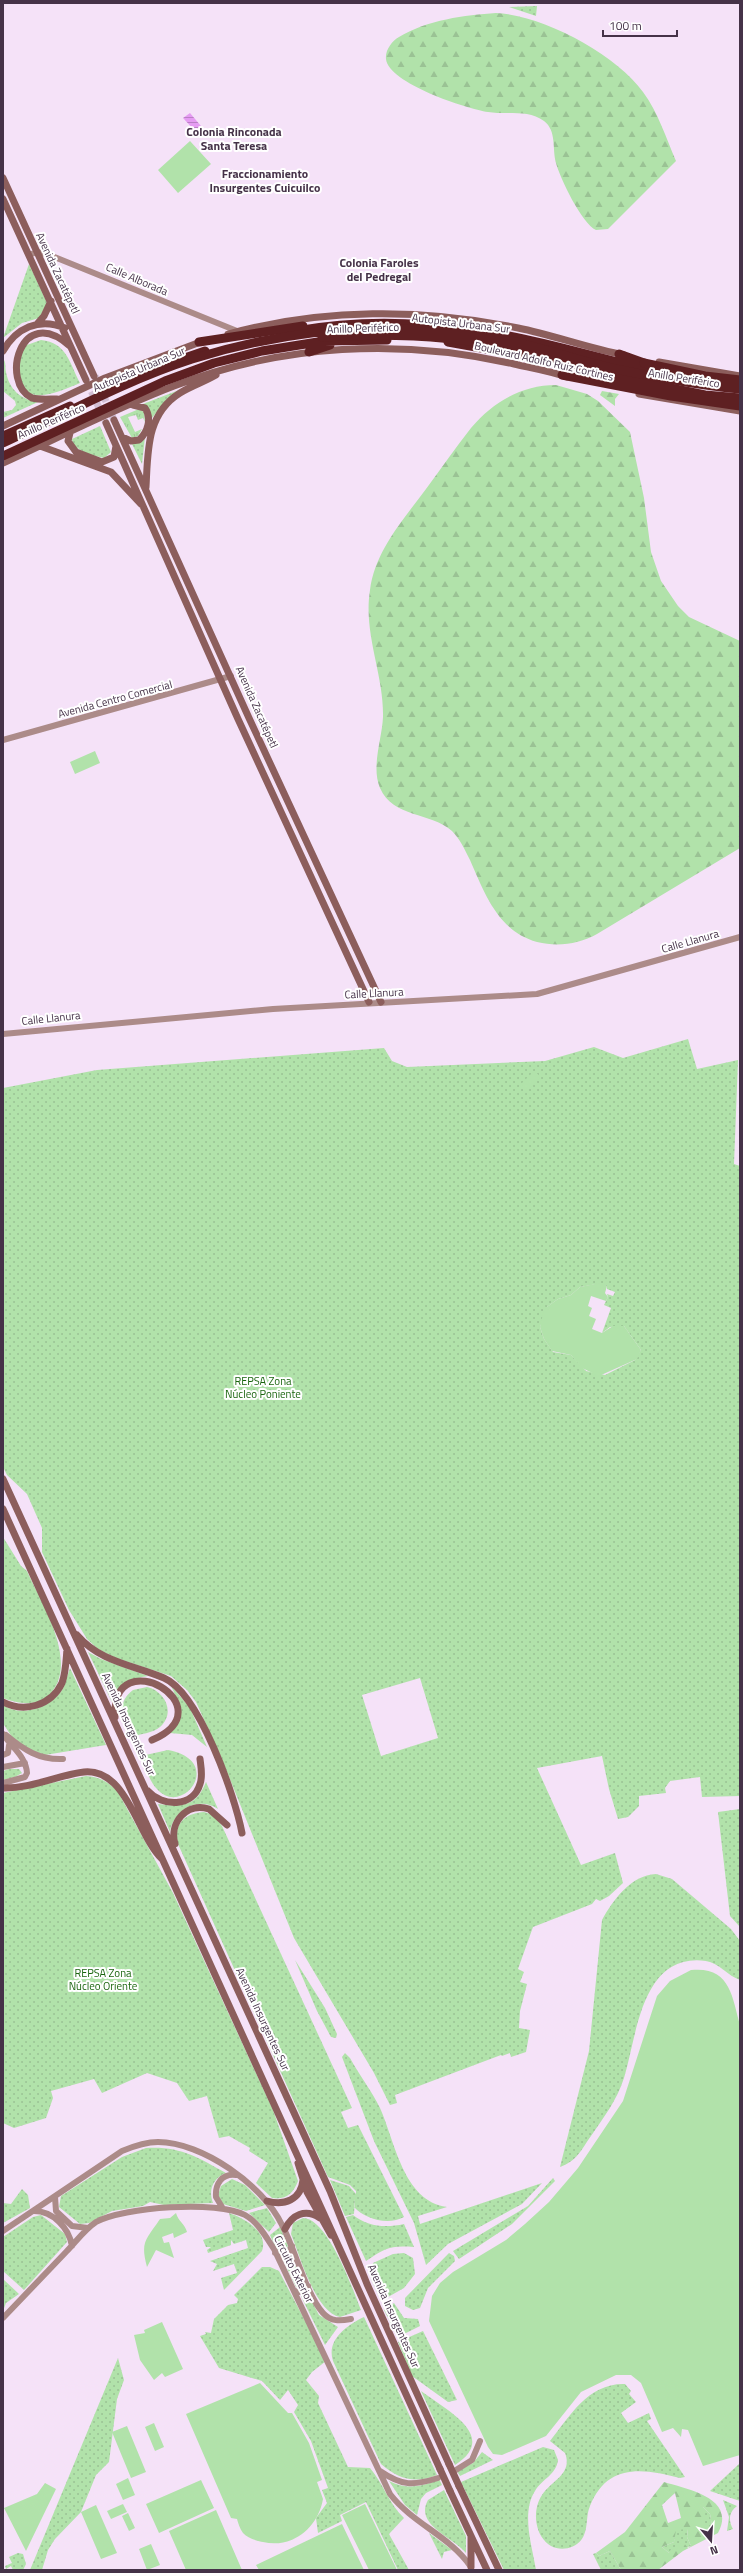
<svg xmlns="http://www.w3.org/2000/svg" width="743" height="2573" font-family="'Titillium Web',sans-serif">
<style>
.grass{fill:url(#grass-dots);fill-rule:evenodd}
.forest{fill:url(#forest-firs);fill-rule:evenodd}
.park{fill:url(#park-tufts)}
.garden{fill:#b1e2aa}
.water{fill:url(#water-rules)}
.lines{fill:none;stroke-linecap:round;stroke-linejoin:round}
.secondary-tunnel{stroke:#d2bfd5;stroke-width:7;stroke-dasharray:7 3.5;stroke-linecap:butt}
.tertiary{stroke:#ac8b89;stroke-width:6}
.secondary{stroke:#8c5e5c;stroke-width:7}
.motorway{stroke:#5e2022;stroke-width:9}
.secondary-bridge{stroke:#8c5e5c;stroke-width:7}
.motorway-bridge{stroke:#5e2022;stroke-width:9}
.labels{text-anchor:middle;stroke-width:4;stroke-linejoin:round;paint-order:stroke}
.street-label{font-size:11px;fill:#453248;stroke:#fff}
.park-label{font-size:11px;fill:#1a650f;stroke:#fff}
.neighbourhood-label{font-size:12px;font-weight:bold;fill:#453248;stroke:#fff}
</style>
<defs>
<pattern id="grass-dots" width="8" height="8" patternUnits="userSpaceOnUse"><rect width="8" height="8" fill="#b1e2aa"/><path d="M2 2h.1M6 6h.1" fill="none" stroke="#9ac294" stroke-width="1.8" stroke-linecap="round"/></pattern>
<pattern id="forest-firs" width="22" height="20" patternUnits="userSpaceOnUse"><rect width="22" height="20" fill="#b1e2aa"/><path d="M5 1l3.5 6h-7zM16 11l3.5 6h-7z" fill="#9ac294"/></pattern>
<pattern id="park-tufts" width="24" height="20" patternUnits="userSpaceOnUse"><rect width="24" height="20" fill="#b1e2aa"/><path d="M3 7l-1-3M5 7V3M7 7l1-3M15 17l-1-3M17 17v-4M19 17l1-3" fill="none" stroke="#9ac294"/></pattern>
<pattern id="water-rules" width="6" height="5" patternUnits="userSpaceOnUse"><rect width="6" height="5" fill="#e59cf2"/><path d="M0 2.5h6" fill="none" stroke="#bb80c6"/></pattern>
</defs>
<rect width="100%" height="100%" fill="#f5e2f8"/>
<!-- grass -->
<path class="grass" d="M 537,6 L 536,16 L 509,7 Z
M 29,264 L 47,303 L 39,318 L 22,323 L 3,338 Z
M 41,340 C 67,343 69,362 80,383 C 65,389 32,406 22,385 C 19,377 18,368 16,360 L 24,346 Z
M 4,360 C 6,363 5,367 6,372 C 9,389 21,400 38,402 L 3,418 L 3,412 L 12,410 L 16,405 L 15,401 L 3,391 Z
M 192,385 L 166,400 L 152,418 L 143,404 Z
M 100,426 L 111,452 L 104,458 C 94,456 73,451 72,439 Z
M 145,437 L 142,464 L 132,444 Z
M 688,1039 L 697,1069 L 738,1060 L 734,1164 L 740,1166 L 740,1796 L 702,1797 L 700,1777 L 670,1781 L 665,1788 L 666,1793 L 639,1796 L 639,1806 L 628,1817 L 618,1819 L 609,1789 L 602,1756 L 537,1768 L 581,1865 L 615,1853 L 623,1883 L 609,1896 L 600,1901 L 596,1899 L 592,1904 L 533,1927 L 518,1969 L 524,1972 L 520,1982 L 527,1984 L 520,2011 L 519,2028 L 530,2030 L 526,2052 L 511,2057 L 510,2053 L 502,2056 L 501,2055 L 395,2095 L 397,2103 L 390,2105 L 374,2073 L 294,1938 L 221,1757 L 196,1702 L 187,1690 L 171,1676 L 116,1658 L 98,1649 L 87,1639 L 69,1610 L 42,1552 L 42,1528 L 27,1494 L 7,1475 L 3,1467 L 3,1088 L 97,1070 L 384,1048 L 392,1061 L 407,1067 L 545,1061 L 594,1047 L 623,1058 ZM 597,1284 L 607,1286 L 607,1289 L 615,1292 L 613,1296 L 607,1294 L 608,1297 L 604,1305 L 611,1308 L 602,1333 L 610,1327 L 624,1326 L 641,1350 L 635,1360 L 605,1375 L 586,1371 L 571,1355 L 553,1352 L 544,1339 L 540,1327 L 547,1307 L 558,1299 L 571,1295 L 580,1287 ZM 420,1678 L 438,1738 L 381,1756 L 362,1695 Z
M 3,1537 L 21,1566 L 27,1571 C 42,1605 82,1666 47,1697 C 35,1707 15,1703 3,1698 Z
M 88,1652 L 101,1659 L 148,1676 C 131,1678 119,1686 112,1702 Z
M 70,1668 L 106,1745 L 45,1755 L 27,1749 L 14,1740 L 4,1725 L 3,1705 C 20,1717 46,1709 59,1694 C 65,1688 67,1676 70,1668 Z
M 170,1684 L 190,1708 L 207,1747 L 192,1735 L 170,1733 C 182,1715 180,1703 170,1684 Z
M 147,1687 C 165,1691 176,1713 160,1727 C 153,1733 140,1734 131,1737 C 124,1720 115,1703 133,1690 Z
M 168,1750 C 226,1761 182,1818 157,1789 C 149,1781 145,1766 141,1756 Z
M 9,1769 L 19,1769 L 22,1773 L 15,1777 L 3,1780 L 3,1771 Z
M 86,1776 C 100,1777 109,1782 118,1792 L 173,1893 L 207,1967 L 273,2110 L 298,2181 C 293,2194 286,2200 272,2198 L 256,2183 L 268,2163 L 249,2151 L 250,2148 L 229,2136 L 219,2138 L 207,2096 L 189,2101 L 177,2083 L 147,2073 L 102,2093 L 94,2079 L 51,2091 L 53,2098 L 46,2118 L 14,2128 L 3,2123 L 3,1793 Z
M 206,1782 L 218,1809 C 198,1796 174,1809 170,1832 L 158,1804 C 182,1807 196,1807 206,1782 Z
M 740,1809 L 740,1927 L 730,1916 L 718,1812 Z
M 204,1812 L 214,1815 L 222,1826 L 352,2108 L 341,2112 L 348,2128 L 358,2125 L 404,2217 C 388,2226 365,2219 354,2207 L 355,2198 L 354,2214 L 345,2216 L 330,2180 L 349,2186 L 356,2194 L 356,2191 L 350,2185 L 328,2177 L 178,1844 C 173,1823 186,1813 204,1812 Z
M 656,1874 L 672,1879 L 731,1929 L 740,1941 L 740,1980 C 728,1976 719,1963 706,1961 C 641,1952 637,2036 624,2078 C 617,2100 604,2117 591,2136 C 581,2150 577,2161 560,2167 L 589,2051 L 602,1920 C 613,1900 631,1875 656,1874 Z
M 295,1960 L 325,2008 L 337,2034 L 336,2038 L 331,2037 L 317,2011 Z
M 345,2053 L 350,2058 C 359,2075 372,2091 380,2108 C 395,2141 403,2201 447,2207 L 418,2216 L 420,2224 L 542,2183 L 522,2204 L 448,2244 L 426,2265 L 414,2223 L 374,2141 L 342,2057 Z
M 146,2148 C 180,2146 197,2157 226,2173 C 213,2178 208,2190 213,2203 L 164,2205 L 150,2202 L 143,2206 L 112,2211 L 89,2223 L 80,2224 L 59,2207 L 61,2196 L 122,2157 Z
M 553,2178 L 555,2181 L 512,2224 L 459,2259 L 453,2251 L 528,2206 Z
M 232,2179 L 245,2185 L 265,2205 L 246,2211 L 223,2204 L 218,2195 L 221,2186 Z
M 22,2189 L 28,2195 L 30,2208 L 3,2223 L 3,2203 L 11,2204 Z
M 267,2208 L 276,2223 L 269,2232 L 249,2213 Z
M 229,2213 C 244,2218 269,2232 262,2251 L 224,2290 L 221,2278 L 237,2273 L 234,2264 L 213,2271 L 217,2264 L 210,2261 L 248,2248 L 246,2240 L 234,2244 L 231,2240 L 231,2245 L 208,2253 L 207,2250 L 211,2247 L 206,2247 L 203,2240 L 233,2230 Z
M 41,2215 L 65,2234 L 67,2242 L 24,2290 L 3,2271 L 3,2237 L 33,2217 Z
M 353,2215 C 368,2227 386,2228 404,2224 L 414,2247 C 391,2245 385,2248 366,2261 L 346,2217 Z
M 303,2218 C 328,2218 353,2290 361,2310 L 340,2317 C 315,2312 300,2256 291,2234 L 293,2223 Z
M 280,2227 L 288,2246 L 285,2252 L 276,2249 L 270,2235 Z
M 404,2253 L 413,2258 L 415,2274 L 404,2288 L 381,2301 L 371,2279 L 373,2263 L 393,2254 Z
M 449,2253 L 454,2256 L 455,2261 L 428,2288 L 420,2308 L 413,2310 L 405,2306 L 405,2298 Z
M 291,2255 L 303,2284 L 300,2289 L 296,2287 L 283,2260 Z
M 262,2267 L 270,2267 L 279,2271 L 326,2361 L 312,2372 L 306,2380 L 319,2396 L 318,2403 L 348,2467 L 370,2468 C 383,2483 389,2504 404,2518 L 389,2534 L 409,2570 L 398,2570 L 366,2502 L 340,2515 L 342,2521 L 318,2533 L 316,2518 L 327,2503 L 322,2490 L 328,2488 L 311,2441 L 294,2412 L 298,2405 L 288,2390 L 280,2400 L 262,2381 L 219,2368 L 200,2336 L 206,2334 L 205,2332 L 211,2333 L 214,2319 L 228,2305 L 237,2303 L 238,2299 L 234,2295 Z
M 3,2279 L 19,2294 L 6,2303 L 3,2311 Z
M 308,2294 L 319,2315 L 338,2327 L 325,2345 L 301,2296 Z
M 394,2303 L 404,2318 L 418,2319 L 420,2326 L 398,2337 L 384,2310 Z
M 364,2317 L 437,2475 C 415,2484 398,2479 381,2464 L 333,2361 C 326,2340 347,2325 364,2317 Z
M 423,2331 L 457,2400 L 448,2402 L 412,2376 L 398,2342 Z
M 118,2358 L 124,2380 L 117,2399 L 109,2462 L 96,2475 L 81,2512 L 55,2539 L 48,2550 L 42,2570 L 30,2570 Z
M 625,2384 L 631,2391 L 629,2394 L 636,2402 L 621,2413 L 628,2423 L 649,2413 L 651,2419 L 647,2421 L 685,2477 L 680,2478 C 643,2468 607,2463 590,2506 C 586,2515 588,2526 584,2535 C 579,2548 562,2552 551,2546 C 534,2536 532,2510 542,2495 C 552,2480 573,2474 565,2453 L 550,2441 C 570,2416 588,2383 625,2384 Z
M 421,2391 C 446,2410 500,2436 455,2465 Z
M 543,2447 L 554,2450 L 558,2460 C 556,2475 542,2479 535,2491 C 521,2513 532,2546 536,2570 L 504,2570 L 461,2482 Z
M 482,2452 L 493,2460 L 460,2476 L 457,2471 L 473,2463 Z
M 740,2463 L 740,2501 L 710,2491 Z
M 439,2479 L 442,2485 L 426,2493 L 421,2499 L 417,2515 L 405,2505 L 389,2481 C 407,2490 422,2487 439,2479 Z
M 444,2490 L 466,2536 L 466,2553 C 453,2537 414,2525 428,2500 Z
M 723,2500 L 737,2506 C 729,2512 728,2520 733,2529 L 727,2531 L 729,2517 Z
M 703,2507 L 710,2514 L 712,2526 L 703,2532 Z
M 675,2529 L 688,2529 L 687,2537 L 691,2546 L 669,2553 L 662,2547 L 674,2542 Z
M 429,2533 L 452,2550 L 444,2552 L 442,2559 Z
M 610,2551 L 621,2570 L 601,2570 L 593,2554 L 596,2553 L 599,2556 Z
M 18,2553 L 23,2554 L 26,2564 L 23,2570 L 13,2570 L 11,2566 L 6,2569 L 5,2566 L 12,2563 L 9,2557 Z"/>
<!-- forest -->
<path class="forest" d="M 496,13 C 542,15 616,54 643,92 C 658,112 666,138 676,161 L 608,229 L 596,230 C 582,224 560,178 556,163 C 552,149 557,131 544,121 C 528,109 506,115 488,112 C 467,109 388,83 386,59 C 385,50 392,41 399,37 C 427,20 465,15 496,13 Z
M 556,385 L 587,394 L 598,401 L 630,432 L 644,498 L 651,552 L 661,581 L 678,606 L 689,617 L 740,641 L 740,848 L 597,934 C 579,944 558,947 537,942 C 498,931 485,894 470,860 C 465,850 460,839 452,831 C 431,812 393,818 380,788 C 371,767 382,739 383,717 C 384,674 363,634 370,590 C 375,551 403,520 426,489 C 441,469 455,448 471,428 C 493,402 522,385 556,385 Z
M 602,391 L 619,394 L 615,399 L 615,406 L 600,395 Z
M 664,2482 C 687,2489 737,2498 718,2533 L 683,2551 L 658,2570 L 621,2570 L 610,2551 L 599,2556 L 596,2553 L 625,2532 ZM 675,2493 L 681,2518 L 668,2523 L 662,2505 ZM 703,2507 L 710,2514 L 712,2526 L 703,2532 ZM 688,2529 L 687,2537 L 691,2546 L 688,2548 L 683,2542 L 671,2549 L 669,2553 L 662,2547 L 674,2542 L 676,2530 Z"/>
<!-- park -->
<path class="park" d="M 139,409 L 144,412 L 145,422 L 143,418 L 138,420 L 136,415 L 128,417 L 135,432 L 142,429 L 138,436 L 132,438 L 120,417 Z"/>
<!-- garden -->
<path class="garden" d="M 190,141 L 211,164 L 178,193 L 158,170 Z
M 95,751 L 100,763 L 75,774 L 70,762 Z
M 534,1071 L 541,1077 L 528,1090 L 521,1084 Z
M 600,1283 L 607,1286 L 605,1293 L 608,1297 L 606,1301 L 591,1296 L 588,1306 L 592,1308 L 589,1316 L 596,1319 L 592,1329 L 602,1333 L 613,1326 L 624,1326 L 641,1350 L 637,1359 L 599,1376 L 582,1368 L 571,1355 L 552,1351 L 544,1339 L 540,1327 L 544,1309 L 558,1299 L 571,1295 L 580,1287 Z
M 691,1970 C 730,1966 732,1996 740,2025 L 740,2455 L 703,2466 L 688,2430 L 682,2429 L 681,2437 L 673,2428 L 662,2432 L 641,2383 L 631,2375 L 616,2375 L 581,2392 L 546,2436 L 502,2455 L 493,2454 L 488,2447 L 429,2321 L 432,2296 L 440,2283 L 453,2272 L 506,2240 L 525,2224 L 549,2202 L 578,2168 L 623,2101 L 657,1996 L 670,1981 Z
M 176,2213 C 178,2221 185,2224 187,2232 L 174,2238 L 173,2233 L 162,2237 L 164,2243 L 169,2242 L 174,2258 L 156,2250 L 147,2267 C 140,2241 146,2240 160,2219 L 170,2218 Z
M 162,2322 L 183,2369 L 165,2377 L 162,2373 L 154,2380 L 140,2360 L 134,2335 L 145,2333 L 144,2330 Z
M 260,2383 L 288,2413 L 292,2413 L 309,2443 L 322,2480 L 317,2482 L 323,2499 C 318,2528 292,2549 263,2542 C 257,2541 247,2538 243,2533 C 240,2529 238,2523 237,2519 L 231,2518 L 186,2414 Z
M 154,2423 L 164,2447 L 155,2451 L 145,2427 Z
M 127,2426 L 146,2472 L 131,2478 L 112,2432 Z
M 128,2478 L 135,2495 L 123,2500 L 116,2484 Z
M 201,2480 L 214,2508 L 159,2533 L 146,2504 Z
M 45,2483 L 56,2489 L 26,2551 L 4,2508 L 37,2494 Z
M 123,2504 L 127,2512 L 111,2519 L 107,2511 Z
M 365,2504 L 397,2570 L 369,2570 L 342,2515 Z
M 96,2505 L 117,2553 L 101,2559 L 81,2512 Z
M 216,2510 L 242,2570 L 186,2570 L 169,2531 Z
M 128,2513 L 135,2528 L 129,2531 L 122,2516 Z
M 342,2524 L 364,2570 L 259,2570 L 256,2565 Z
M 151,2544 L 160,2565 L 147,2570 L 139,2549 Z"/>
<!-- water -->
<path class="water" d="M 190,113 L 201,126 L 195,131 L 183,118 Z"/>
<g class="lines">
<!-- secondary-tunnel -->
<path class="secondary-tunnel" d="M 95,376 L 114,420
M 87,382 L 106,423"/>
<!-- tertiary -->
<path class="tertiary" d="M 29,255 L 37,252 L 47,254 L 237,331
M 3,740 L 231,676
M 3,1034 L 273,1009 L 537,994 L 740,937
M 3,1734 C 11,1747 26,1756 27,1773 L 25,1777 L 3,1783
M 6,1735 C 24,1750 39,1760 63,1759
M 3,1755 L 8,1753 L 9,1745
M 3,1767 L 25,1763
M 55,2197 L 56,2211 L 72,2226 L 88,2228
M 222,2207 L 216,2197 C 215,2184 222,2173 236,2175
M 34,2211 C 53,2211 69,2228 72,2246
M 3,2231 L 122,2151 C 134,2146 145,2142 158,2142 C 202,2142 263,2185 282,2225 C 295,2249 306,2294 323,2313 C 331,2322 340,2321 351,2319
M 275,2253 L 286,2255 L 292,2246
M 294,2291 C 301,2293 304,2292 308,2286
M 3,2318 C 24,2296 45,2274 66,2252 C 76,2242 84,2230 96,2222 C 123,2207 218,2200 245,2215 C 258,2222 266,2237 274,2249 L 390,2494 C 413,2524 450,2536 471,2567
M 456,2470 L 472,2460 L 480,2441
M 380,2471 C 402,2486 413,2486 438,2478"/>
<!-- secondary -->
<path class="secondary" d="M 3,178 L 94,376
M 3,199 L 86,380
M 37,324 L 44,316 L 51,301
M 228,334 C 322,308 423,308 518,328 C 553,335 588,348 624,355
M 3,351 C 16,328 39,317 65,328
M 659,362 L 740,376
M 639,394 L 740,411
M 57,399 C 49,399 40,400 32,398 C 0,383 20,302 70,346
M 114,420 L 249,718 L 381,1002
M 106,423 L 238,719 L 369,1002
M 3,426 L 105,378 L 203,341
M 70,433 L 68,441 L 76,452 L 102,462 L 114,457 L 116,446
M 122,437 L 131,441 L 139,440 C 148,432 152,418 145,408 L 133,405
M 40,446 L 111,472 L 141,504
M 3,463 C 60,437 116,408 174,386 C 282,344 401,338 514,364 C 532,368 550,371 567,377
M 146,487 C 148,452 146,414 180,393 C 191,386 204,382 216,375
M 3,1479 L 330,2191 L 367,2284 L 449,2464
M 3,1509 L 440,2469
M 77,1635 C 100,1662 133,1665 164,1678 C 199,1693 235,1796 242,1833
M 3,1702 C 24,1713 51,1706 62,1683 C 66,1672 66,1660 67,1649
M 115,1717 C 111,1639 229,1707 152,1740
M 3,1788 C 30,1789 58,1775 84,1772 C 127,1768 137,1835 162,1859
M 148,1791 C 162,1807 193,1808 200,1784 C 203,1776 201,1767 200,1759
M 175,1844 C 169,1823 186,1802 209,1809 L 227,1825
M 298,2163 L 307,2192 L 331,2235
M 267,2201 C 284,2206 301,2200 303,2180
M 285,2229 C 292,2215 305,2208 320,2218
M 459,2486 L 499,2570
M 450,2491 L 487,2570
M 471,2537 L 471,2567"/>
<!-- motorway -->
<path class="motorway" d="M 296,331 C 352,321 412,321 468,330
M 491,333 C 558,343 622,368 689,376
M 199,342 L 303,326
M 448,342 L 520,355
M 309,352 L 330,345
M 619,354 L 644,363
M 176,361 L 205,351
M 581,370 L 705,395 L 740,398
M 562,375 L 671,396 L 740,406
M 3,436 L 70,406
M 3,456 L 165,381 L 214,363 L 262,351 L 324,341 L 387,340"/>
<!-- secondary-bridge -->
<path class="secondary-bridge" d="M 449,2464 L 459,2486
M 440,2469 L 450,2491"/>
<!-- motorway-bridge -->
<path class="motorway-bridge" d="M 322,337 C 385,333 450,335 512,348 C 539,354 565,363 592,368
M 644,363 L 705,376 L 740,380
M 3,443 C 65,414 127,380 192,359 C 291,328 394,320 496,338 C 535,345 573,359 611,368 C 654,377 697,385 740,389"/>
</g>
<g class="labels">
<!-- street labels -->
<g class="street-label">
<text transform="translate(58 273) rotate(65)" y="4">Avenida Zacatépetl</text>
<text transform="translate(137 279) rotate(23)" y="4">Calle Alborada</text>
<text transform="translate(461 323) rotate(7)" y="4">Autopista Urbana Sur</text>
<text transform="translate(363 328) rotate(-2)" y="4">Anillo Periférico</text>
<text transform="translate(544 361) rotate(13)" y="4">Boulevard Adolfo Ruiz Cortines</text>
<text transform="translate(139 369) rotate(-23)" y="4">Autopista Urbana Sur</text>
<text transform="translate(684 378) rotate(9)" y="4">Anillo Periférico</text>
<text transform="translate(51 421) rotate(-24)" y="4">Anillo Periférico</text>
<text transform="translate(115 699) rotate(-15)" y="4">Avenida Centro Comercial</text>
<text transform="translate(257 707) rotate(66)" y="4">Avenida Zacatépetl</text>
<text transform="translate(690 941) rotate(-16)" y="4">Calle Llanura</text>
<text transform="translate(374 993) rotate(-3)" y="4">Calle Llanura</text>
<text transform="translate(51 1018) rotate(-6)" y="4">Calle Llanura</text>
<text transform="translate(129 1724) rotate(65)" y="4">Avenida Insurgentes Sur</text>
<text transform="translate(263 2019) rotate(65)" y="4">Avenida Insurgentes Sur</text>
<text transform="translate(294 2269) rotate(63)" y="4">Circuito Exterior</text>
<text transform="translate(394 2316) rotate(66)" y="4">Avenida Insurgentes Sur</text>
</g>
<!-- park labels -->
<g class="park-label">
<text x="263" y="1385">REPSA Zona<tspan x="263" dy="13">Núcleo Poniente</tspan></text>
<text x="103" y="1977">REPSA Zona<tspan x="103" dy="13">Núcleo Oriente</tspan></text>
</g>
<!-- neighbourhood labels -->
<g class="neighbourhood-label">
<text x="234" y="136">Colonia Rinconada<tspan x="234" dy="14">Santa Teresa</tspan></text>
<text x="265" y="178">Fraccionamiento<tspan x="265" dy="14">Insurgentes Cuicuilco</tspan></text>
<text x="379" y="267">Colonia Faroles<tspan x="379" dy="14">del Pedregal</tspan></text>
</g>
</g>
<!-- border -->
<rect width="743" height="2573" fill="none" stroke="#453248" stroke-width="8"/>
<!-- north arrow -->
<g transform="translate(711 2541) rotate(162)" stroke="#ffffff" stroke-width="3" paint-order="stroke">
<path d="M0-3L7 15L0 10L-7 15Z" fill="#453248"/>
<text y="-6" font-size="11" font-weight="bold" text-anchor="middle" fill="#453248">N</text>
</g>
<!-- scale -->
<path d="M603 30v6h74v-6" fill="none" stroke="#453248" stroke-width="2"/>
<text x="609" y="30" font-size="12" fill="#453248" stroke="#ffffff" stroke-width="3" paint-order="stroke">100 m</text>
</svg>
